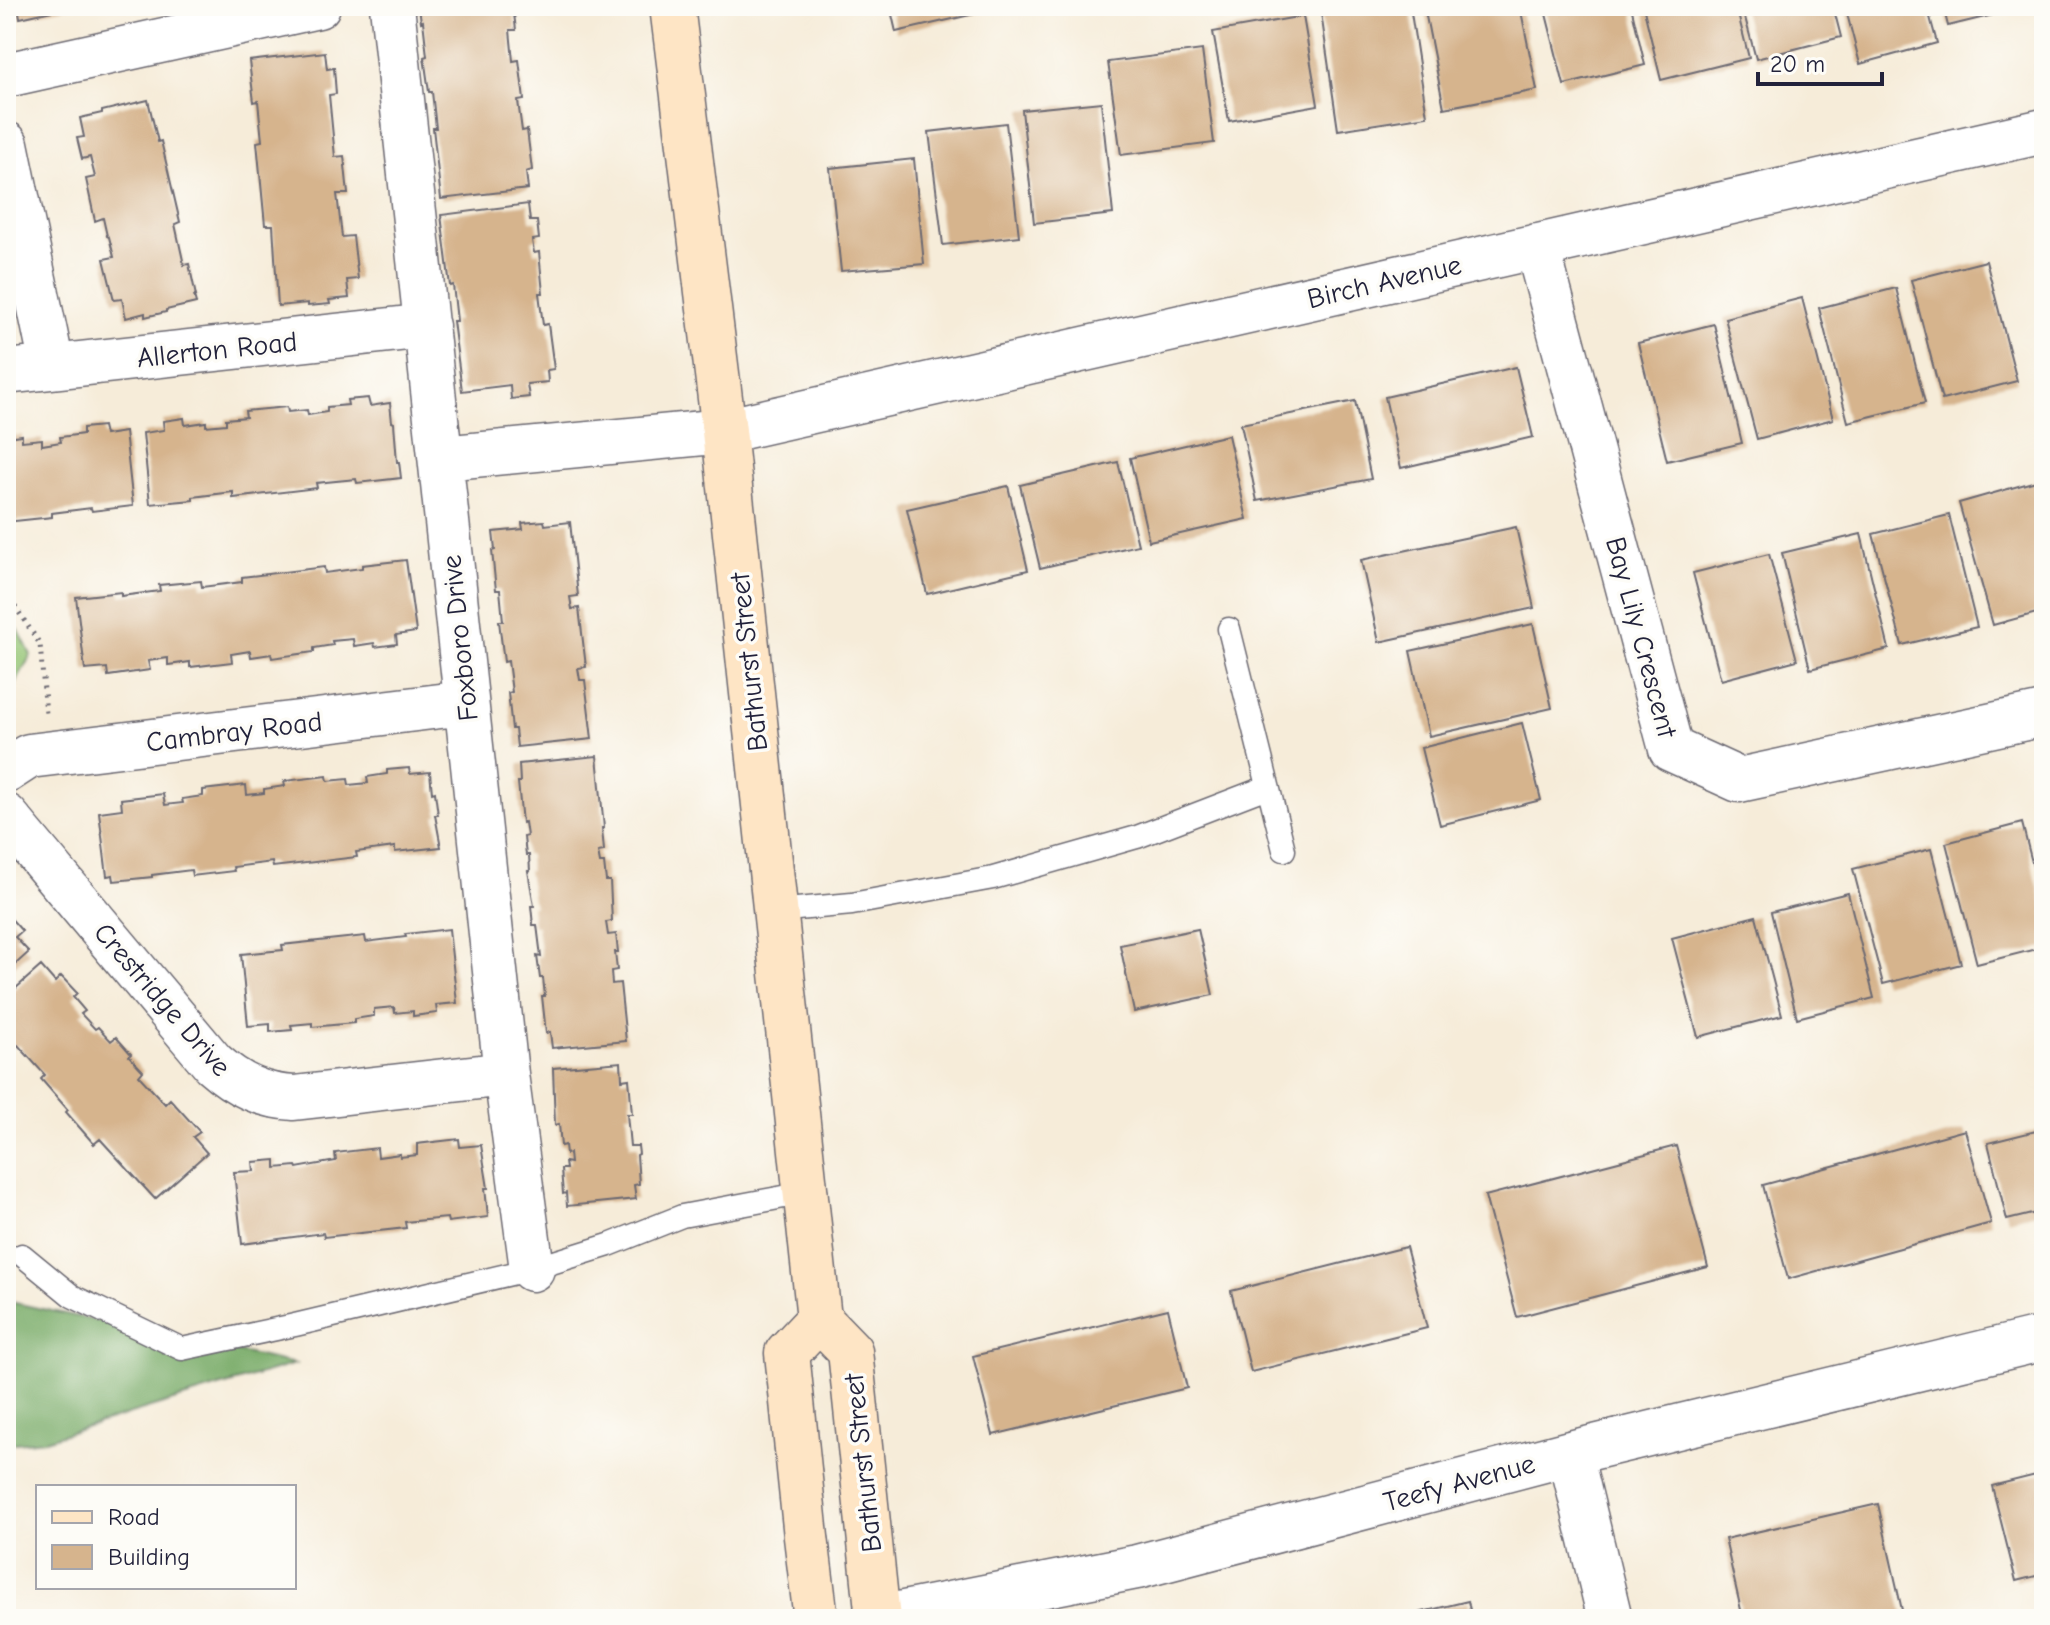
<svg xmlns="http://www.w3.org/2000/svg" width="2050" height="1625" font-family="'Comic Neue',sans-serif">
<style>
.green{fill:#94c575;stroke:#5b7458;stroke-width:2}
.forest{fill:#7a6;stroke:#4c6650;stroke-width:2}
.building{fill:#d6b48d}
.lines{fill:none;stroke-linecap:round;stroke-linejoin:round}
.service-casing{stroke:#6c6972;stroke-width:25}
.minor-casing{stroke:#6c6972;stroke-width:47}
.secondary-casing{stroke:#6c6972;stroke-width:47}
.path{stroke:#6c6972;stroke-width:5;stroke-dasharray:2 6;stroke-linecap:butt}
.service{stroke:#fff;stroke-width:22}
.minor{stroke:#fff;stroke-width:44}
.secondary{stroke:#fee5c5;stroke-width:44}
.labels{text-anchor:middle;stroke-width:7;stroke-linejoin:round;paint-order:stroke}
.street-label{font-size:28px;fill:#22223b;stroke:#fdfcf7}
</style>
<rect width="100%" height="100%" fill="#fdfcf7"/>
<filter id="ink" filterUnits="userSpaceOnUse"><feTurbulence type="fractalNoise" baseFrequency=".0125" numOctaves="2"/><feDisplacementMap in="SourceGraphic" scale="16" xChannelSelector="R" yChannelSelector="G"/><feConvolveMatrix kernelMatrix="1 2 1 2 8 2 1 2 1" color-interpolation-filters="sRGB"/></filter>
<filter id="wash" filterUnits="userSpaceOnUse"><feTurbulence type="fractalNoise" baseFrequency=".006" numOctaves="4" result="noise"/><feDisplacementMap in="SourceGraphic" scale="32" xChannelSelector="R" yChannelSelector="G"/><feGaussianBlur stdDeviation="1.8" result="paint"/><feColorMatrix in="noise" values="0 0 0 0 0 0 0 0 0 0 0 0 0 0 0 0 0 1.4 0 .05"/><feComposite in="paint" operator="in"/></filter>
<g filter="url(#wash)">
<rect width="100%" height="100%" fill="#f6ecd9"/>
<!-- green -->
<path class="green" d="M 18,629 L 31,655 L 6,700 L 6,635 Z"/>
<!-- forest -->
<path class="forest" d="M 6,1301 L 295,1364 L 45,1440 L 6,1444 Z"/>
<g id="blocks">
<!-- building -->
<path class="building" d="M 18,6 L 70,6 L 70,7 L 20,18 Z
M 419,6 L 513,6 L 516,30 L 510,30 L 513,61 L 519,60 L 524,100 L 518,101 L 522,131 L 527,130 L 532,170 L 526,172 L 528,189 L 441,199 L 433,128 L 436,128 L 432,92 L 429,92 L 424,57 L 427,56 L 423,21 L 421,22 Z
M 890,6 L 1005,6 L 1005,7 L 896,32 Z
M 1320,6 L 1410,6 L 1427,116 L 1338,130 Z
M 1424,6 L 1520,6 L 1537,90 L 1444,108 Z
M 1544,6 L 1631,6 L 1645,65 L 1564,85 Z
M 1643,6 L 1736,6 L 1749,58 L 1661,80 Z
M 1742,6 L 1833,6 L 1841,37 L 1756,59 Z
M 1845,6 L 1927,6 L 1937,43 L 1860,64 Z
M 1943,6 L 2025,6 L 2026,7 L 1948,26 Z
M 1303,16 L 1318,105 L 1229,121 L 1213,32 Z
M 1202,50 L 1214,143 L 1121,155 L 1108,62 Z
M 325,52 L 327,69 L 334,68 L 336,94 L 329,95 L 335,157 L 344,156 L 348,194 L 337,194 L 342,237 L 353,236 L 358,279 L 347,280 L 349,298 L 329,300 L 330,304 L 308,306 L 308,303 L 278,306 L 273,225 L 265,225 L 257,142 L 262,141 L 258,101 L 254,102 L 249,61 Z
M 148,100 L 158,142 L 161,141 L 180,222 L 175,224 L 184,265 L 189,264 L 196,296 L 194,296 L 196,303 L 166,310 L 166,312 L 145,317 L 145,313 L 126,318 L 122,299 L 114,300 L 104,259 L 114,257 L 109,237 L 107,236 L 103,218 L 95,221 L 86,179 L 95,177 L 90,157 L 82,159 L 77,138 L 84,137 L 80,118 L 102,113 L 102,111 Z
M 1101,102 L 1113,214 L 1034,223 L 1022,110 Z
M 1006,123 L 1019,236 L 943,245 L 929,132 Z
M 914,159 L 924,264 L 841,271 L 830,168 Z
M 528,204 L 530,221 L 537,221 L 539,239 L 532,240 L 534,253 L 539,252 L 543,293 L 539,293 L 543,325 L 548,324 L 554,369 L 547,370 L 548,382 L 527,384 L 529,397 L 511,399 L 510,385 L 462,391 L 453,321 L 457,321 L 453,285 L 450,286 L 441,215 Z
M 1986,261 L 2017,381 L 1942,400 L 1911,280 Z
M 1896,288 L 1925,403 L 1848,422 L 1819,308 Z
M 1802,298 L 1833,419 L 1757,439 L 1725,318 Z
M 1714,324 L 1742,443 L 1667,461 L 1638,343 Z
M 1516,367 L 1533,437 L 1401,468 L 1385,397 Z
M 368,398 L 370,406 L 390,403 L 392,422 L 394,423 L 397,462 L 399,462 L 401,478 L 357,483 L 356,479 L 316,483 L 317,488 L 233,498 L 233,492 L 193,497 L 193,500 L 150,504 L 143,433 L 164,430 L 163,421 L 184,418 L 185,425 L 206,422 L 206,426 L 226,424 L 226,419 L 246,417 L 245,411 L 287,407 L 288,412 L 307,410 L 308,415 L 327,412 L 327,407 L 348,405 L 347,400 Z
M 1355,401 L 1371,479 L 1257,501 L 1241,424 Z
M 103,426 L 105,435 L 125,432 L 133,506 L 92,511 L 91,508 L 52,513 L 52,517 L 6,522 L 6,437 L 22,435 L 22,441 L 42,439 L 42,445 L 61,442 L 60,437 L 83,434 L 83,428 Z
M 1228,435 L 1247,519 L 1149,541 L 1130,458 Z
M 1118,462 L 1138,545 L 1040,568 L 1020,485 Z
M 2036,481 L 2044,509 L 2044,611 L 1993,625 L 1959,503 Z
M 1008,486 L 1028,570 L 927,594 L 907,509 Z
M 1949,515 L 1977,627 L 1902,645 L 1873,534 Z
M 544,521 L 545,525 L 570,522 L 578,596 L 570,597 L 572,609 L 579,608 L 586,667 L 578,668 L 580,680 L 585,680 L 592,739 L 517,747 L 515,729 L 512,729 L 508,693 L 512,692 L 508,661 L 504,662 L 499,621 L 503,621 L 500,590 L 496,590 L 492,551 L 495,550 L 493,532 L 523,529 L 522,523 Z
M 1516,527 L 1534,608 L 1379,642 L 1361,560 Z
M 1861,534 L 1889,649 L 1810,669 L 1782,553 Z
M 1769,554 L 1797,660 L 1721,680 L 1693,573 Z
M 406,560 L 416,632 L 396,635 L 397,644 L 375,647 L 374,643 L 354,646 L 353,639 L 332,641 L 333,645 L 314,648 L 314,652 L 272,658 L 271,654 L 251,657 L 250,651 L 231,654 L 232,662 L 190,667 L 190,662 L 168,665 L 168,658 L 148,661 L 150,670 L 108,676 L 107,668 L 85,670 L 76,597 L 121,592 L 121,596 L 160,591 L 159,585 L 201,581 L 202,587 L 242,582 L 242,577 L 324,567 L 325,573 L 362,568 L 362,565 Z
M 1533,624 L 1552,708 L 1429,736 L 1410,651 Z
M 1522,723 L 1541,800 L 1440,825 L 1421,748 Z
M 597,756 L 604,828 L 602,828 L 604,851 L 598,852 L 600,863 L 604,863 L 606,881 L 610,881 L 612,921 L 606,922 L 608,935 L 616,934 L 618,952 L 615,952 L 617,970 L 611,971 L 612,984 L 620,983 L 626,1041 L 552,1048 L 550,1032 L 546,1033 L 542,996 L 545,996 L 543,978 L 540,978 L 537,956 L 541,957 L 537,925 L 533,925 L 531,906 L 534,906 L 528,871 L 530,871 L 529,855 L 526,855 L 524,837 L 527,836 L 525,822 L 522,823 L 518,782 L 520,782 L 519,764 Z
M 409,768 L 410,774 L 430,772 L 432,793 L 435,792 L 438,815 L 435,815 L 441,847 L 395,852 L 395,847 L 356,852 L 357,857 L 273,867 L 272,862 L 233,867 L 234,871 L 192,876 L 191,870 L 152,875 L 152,877 L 114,881 L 113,875 L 107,876 L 99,812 L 122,809 L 121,799 L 163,794 L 165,805 L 183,803 L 182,799 L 203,796 L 203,790 L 246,785 L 247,795 L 264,793 L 264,789 L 285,786 L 284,781 L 327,776 L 328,781 L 348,779 L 349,785 L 368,783 L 367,777 L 387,774 L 387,770 Z
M 2022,823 L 2044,910 L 2044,947 L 1977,964 L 1946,843 Z
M 1931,849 L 1961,964 L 1883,984 L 1853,869 Z
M 1848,893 L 1874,998 L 1797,1018 L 1771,912 Z
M 6,913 L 22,931 L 15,937 L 29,952 L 6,973 Z
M 1756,916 L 1782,1015 L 1698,1037 L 1672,938 Z
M 449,929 L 457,1003 L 436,1005 L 437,1013 L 413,1016 L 413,1011 L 395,1013 L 394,1007 L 374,1009 L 374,1016 L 354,1019 L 354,1023 L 312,1027 L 312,1023 L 291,1025 L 292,1030 L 270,1032 L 270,1024 L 248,1026 L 241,954 L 283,950 L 282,945 L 365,936 L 366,942 L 406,937 L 405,934 Z
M 1198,929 L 1213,995 L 1134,1012 L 1120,945 Z
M 41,966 L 55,982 L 61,976 L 77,993 L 73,997 L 85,1011 L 81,1014 L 95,1029 L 98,1027 L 111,1041 L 116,1037 L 131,1054 L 129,1056 L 143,1071 L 139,1076 L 165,1104 L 170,1099 L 200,1132 L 193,1137 L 207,1153 L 155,1199 L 100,1139 L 94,1144 L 66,1112 L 68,1110 L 41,1079 L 45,1075 L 18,1045 L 15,1047 L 6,1036 L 6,997 Z
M 621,1062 L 622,1080 L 629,1079 L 632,1114 L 627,1114 L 630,1146 L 638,1146 L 639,1154 L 637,1155 L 639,1184 L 634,1185 L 636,1199 L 567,1206 L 566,1193 L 563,1194 L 561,1169 L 566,1169 L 565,1162 L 570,1163 L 569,1153 L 566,1154 L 565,1145 L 561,1146 L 559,1124 L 555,1125 L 553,1068 Z
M 2044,1129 L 2044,1211 L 2007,1220 L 1988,1143 Z
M 1965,1130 L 1991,1223 L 1788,1279 L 1763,1185 Z
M 459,1139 L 460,1147 L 481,1145 L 488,1188 L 485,1188 L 488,1217 L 448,1222 L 447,1218 L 405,1222 L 406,1228 L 324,1237 L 323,1233 L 242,1244 L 234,1172 L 254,1171 L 253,1162 L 276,1160 L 276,1168 L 296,1166 L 297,1168 L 336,1161 L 335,1153 L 377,1148 L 378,1157 L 400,1154 L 400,1157 L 417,1155 L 417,1144 Z
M 1676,1146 L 1708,1267 L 1517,1317 L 1485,1196 Z
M 1406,1247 L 1427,1328 L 1251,1372 L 1231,1291 Z
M 1168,1309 L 1187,1388 L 993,1435 L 973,1356 Z
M 2044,1473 L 2044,1574 L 2016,1581 L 1992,1486 Z
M 1878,1504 L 1904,1619 L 1743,1619 L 1725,1539 Z
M 1468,1601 L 1472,1619 L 1397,1619 L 1397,1618 Z"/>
</g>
</g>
<g filter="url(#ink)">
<use href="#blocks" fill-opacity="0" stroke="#6c6972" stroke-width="2"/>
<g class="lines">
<defs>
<path id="service" d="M 1229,629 L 1284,850
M 775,911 L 852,904 L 993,878 L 1137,837 L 1267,787
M 22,1255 L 72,1296 L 182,1349 L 295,1325 L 532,1269 L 609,1245 L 682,1216 L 805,1193"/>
<path id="minor" d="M 392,6 L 506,1074 L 532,1269
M 6,75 L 318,6
M 6,144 L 52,366
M 1537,246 L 1671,749 L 1739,780 L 2044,714
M 6,372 L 427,326
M 442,458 L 724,431 L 2044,131
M 6,771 L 29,756 L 465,703
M 6,816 L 213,1063 C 238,1085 261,1096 294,1098 L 506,1074
M 1570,1453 L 1610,1619
M 873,1619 L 1137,1567 L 1570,1453 L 2044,1338"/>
<path id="secondary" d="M 672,6 L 724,431 L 819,1319 L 850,1351 L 878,1619
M 816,1619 L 806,1537 L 787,1353 L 819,1319"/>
</defs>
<!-- service casing -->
<use href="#service" class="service-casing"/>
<!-- minor casing -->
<use href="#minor" class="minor-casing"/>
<!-- secondary casing -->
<use href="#secondary" class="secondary-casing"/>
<!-- path -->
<path class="path" d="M 6,593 L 40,644 L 46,714"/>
<!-- service -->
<use href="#service" class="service"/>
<!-- minor -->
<use href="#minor" class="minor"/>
<!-- secondary -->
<use href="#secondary" class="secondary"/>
</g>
</g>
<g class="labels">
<!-- street labels -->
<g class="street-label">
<text transform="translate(1384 281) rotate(-13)" y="10">Birch Avenue</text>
<text transform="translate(217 349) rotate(-6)" y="10">Allerton Road</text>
<text transform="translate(1642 637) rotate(75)" y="10">Bay Lily Crescent</text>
<text transform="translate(459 638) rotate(-96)" y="10">Foxboro Drive</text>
<text transform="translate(748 662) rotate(-96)" y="10">Bathurst Street</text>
<text transform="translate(234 731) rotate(-7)" y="10">Cambray Road</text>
<text transform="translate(163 999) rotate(49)" y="10">Crestridge Drive</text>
<text transform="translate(862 1463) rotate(-96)" y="10">Bathurst Street</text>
<text transform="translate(1459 1482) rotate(-15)" y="10">Teefy Avenue</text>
</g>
</g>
<!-- margin -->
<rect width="2050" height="1625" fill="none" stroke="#fdfcf7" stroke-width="32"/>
<!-- legend -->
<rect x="36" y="1485" width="260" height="104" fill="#fdfcf7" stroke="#a5a5ac" stroke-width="2"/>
<rect x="52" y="1511" width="40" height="12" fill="#fee5c5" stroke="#a5a5ac" stroke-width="2"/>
<text x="108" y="1525" font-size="24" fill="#22223b">Road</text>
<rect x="52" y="1545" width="40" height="24" fill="#d6b48d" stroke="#a5a5ac" stroke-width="2"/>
<text x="108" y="1565" font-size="24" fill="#22223b">Building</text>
<!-- scale -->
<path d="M1758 72v12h124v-12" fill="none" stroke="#22223b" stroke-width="4"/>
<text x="1770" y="72" font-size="24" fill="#22223b" stroke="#fdfcf7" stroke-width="6" paint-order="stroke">20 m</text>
</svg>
